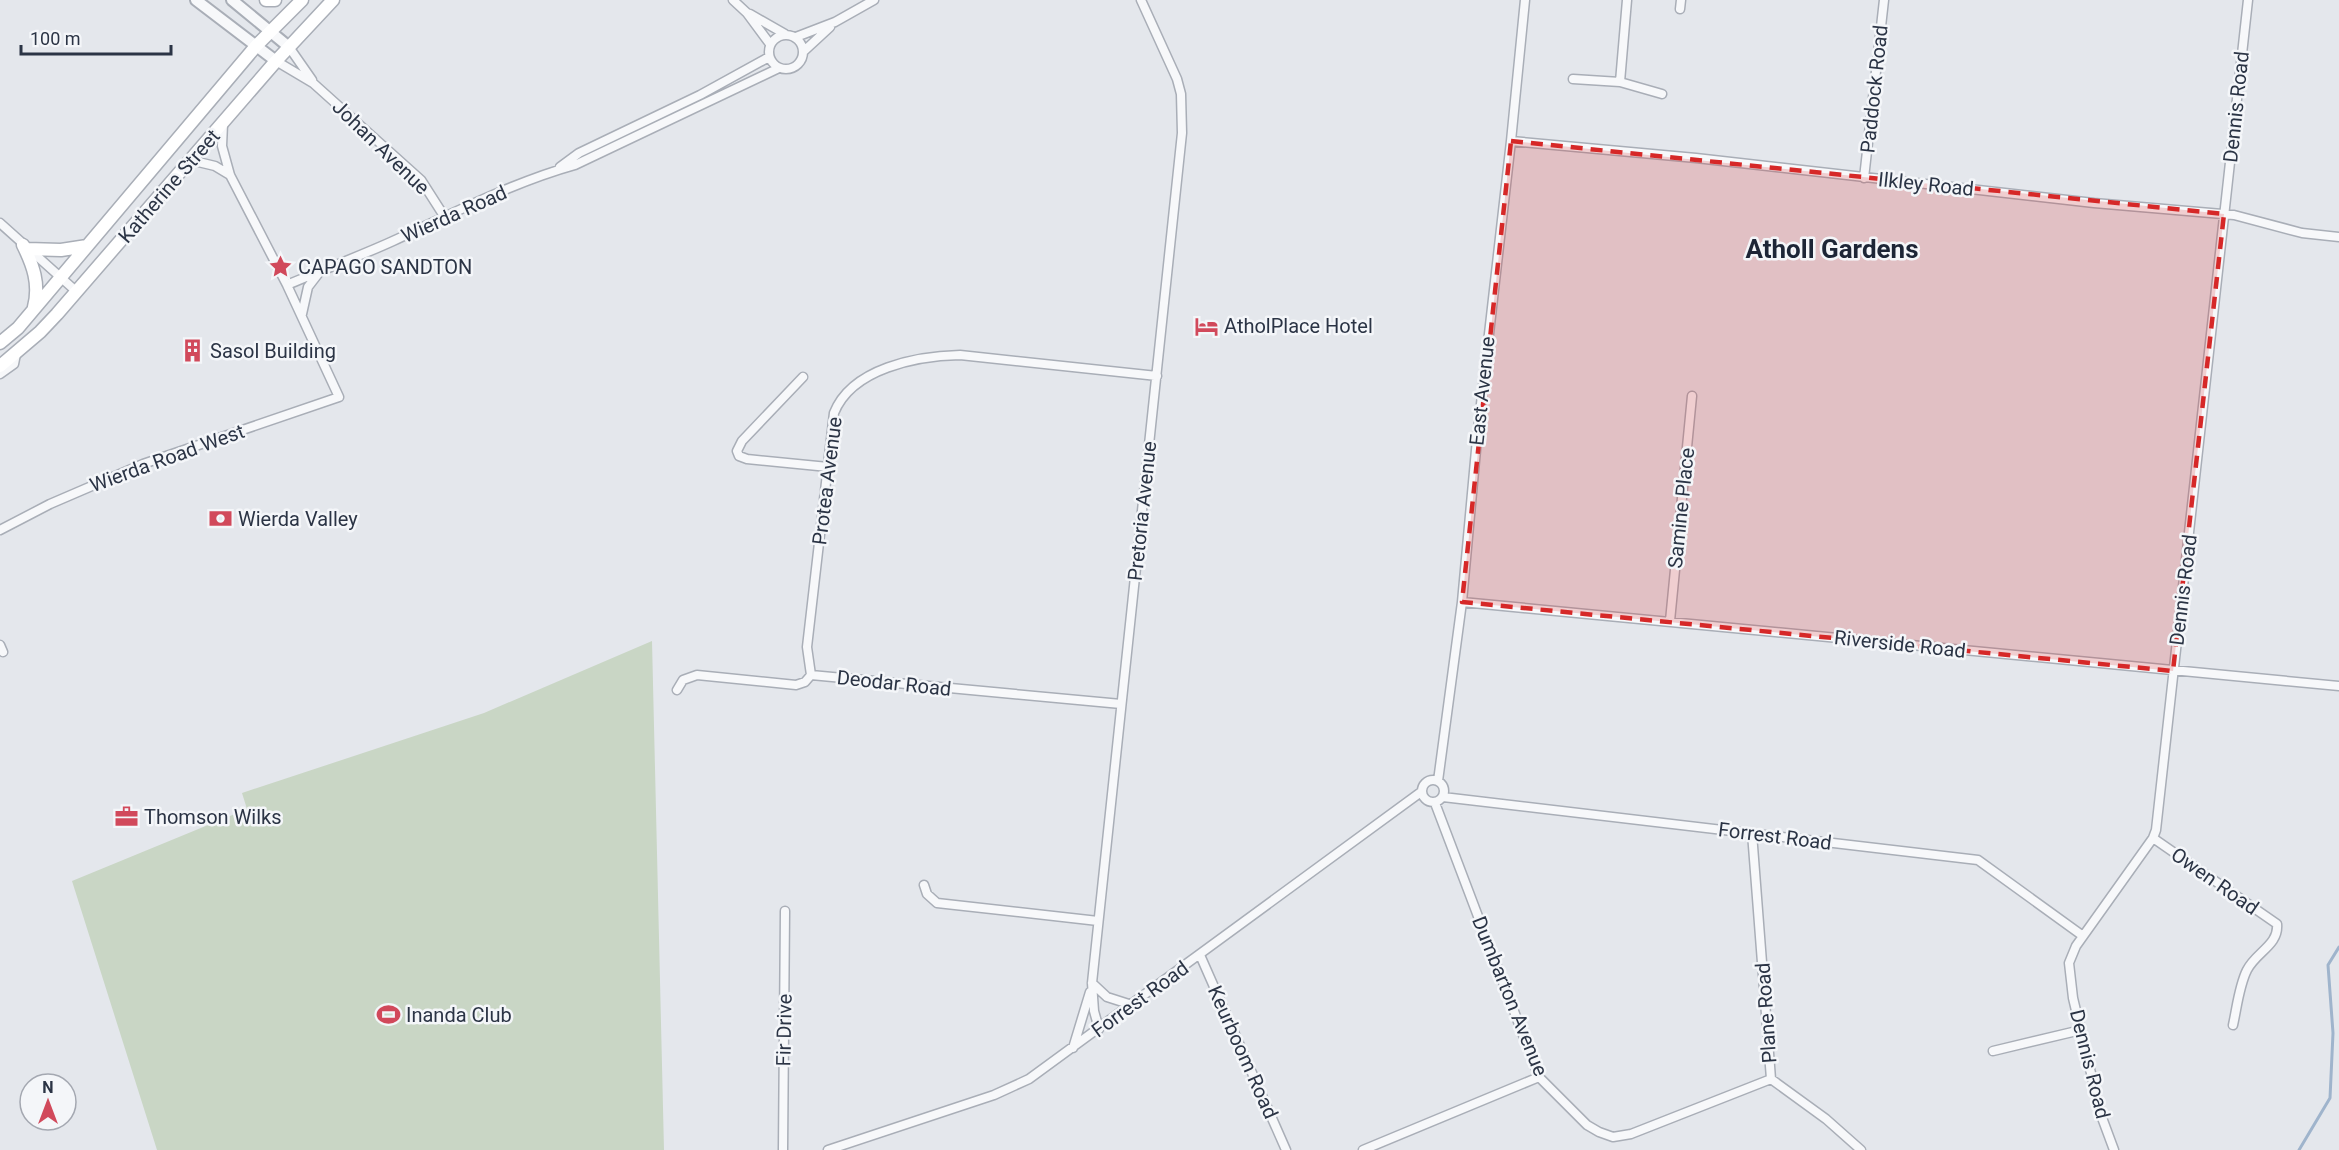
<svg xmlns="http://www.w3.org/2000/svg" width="2339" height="1150" font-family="Roboto,sans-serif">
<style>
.green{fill:#c9d6c5}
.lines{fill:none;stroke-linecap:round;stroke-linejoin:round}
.stream{stroke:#9fb4cc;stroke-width:3}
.minor-casing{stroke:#a9aeb7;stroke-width:11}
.tertiary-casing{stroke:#a9aeb7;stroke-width:14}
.secondary-casing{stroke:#a9aeb7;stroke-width:15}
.minor{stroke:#f7f8fa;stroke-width:8}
.tertiary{stroke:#f7f8fa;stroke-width:10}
.secondary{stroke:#fff;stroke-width:12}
.marked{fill:#d62828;fill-opacity:0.2;stroke:#d62828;stroke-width:4.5;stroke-dasharray:12 8;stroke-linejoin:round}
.labels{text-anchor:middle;stroke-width:5;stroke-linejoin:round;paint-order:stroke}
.street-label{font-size:20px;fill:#2b3445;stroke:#f4f6f9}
.poi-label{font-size:20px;fill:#2b3445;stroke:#f4f6f9;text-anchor:start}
.district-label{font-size:26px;font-weight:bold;fill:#1d2536;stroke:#f4f6f9}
</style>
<rect width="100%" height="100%" fill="#e4e7ec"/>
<!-- green -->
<path class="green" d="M 652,641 L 664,1150 L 157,1150 L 72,881 L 247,809 L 242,793 L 484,713 Z"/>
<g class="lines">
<!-- stream -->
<path class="stream" d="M 2299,1150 L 2330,1098 L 2333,1033 L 2328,965 L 2339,947"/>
<defs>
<path id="minor" d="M 733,0 L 747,13 L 770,44
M 1680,9 L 1681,0
M 750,14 L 785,34
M769 52a17 17 0 1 1 34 0a17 17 0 1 1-34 0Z
M 796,37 L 835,22 L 874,0
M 289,47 L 312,80
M 804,51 L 830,27
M 276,61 L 313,83 L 421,180 L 444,216
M 1573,79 L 1620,82 L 1662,94
M 1620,82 L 1627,0
M 1511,141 L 1696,158 L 2094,203 L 2234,215 L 2302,233 L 2339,237
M 190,160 L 215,166 L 230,175
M 560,167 L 579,153 L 700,95 L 769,57
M 1864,178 L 1884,0
M 0,223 L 77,292
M 287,285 C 322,270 358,257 393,241 C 451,214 514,182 575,165 L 779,68
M 302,314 L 308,287 L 318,274
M 0,374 L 14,364 L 16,354
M 803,377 L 742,441 L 737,451 L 739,456 L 747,459 L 828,467
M 0,530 L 50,504 L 143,464 L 339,397 L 287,285 L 230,175 L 222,146 L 223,124
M 1462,602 L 2339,686
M 1670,621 L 1692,396
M 0,645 L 3,652
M 811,675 L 807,647 L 834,413 C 852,368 917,356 960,355 L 1157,376
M 811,675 L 1121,704
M 677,690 L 683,680 L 697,675 L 796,685 L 805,682 L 811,675
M1422 791a11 11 0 1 1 22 0a11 11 0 1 1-22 0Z
M 1438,781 L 1462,602 L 1477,439 L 1511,141 L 1525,0
M 1443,797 L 1978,860 L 2083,936
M 1435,803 L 1539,1077 L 1587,1125 L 1599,1132 L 1613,1137 L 1631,1134 L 1771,1079
M 1752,833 L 1771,1079 L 1826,1119 L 1861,1150
M 2153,838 L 2277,924 C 2279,945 2256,952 2247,970 C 2239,986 2237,1007 2233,1025
M 924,885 L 927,894 L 937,903 L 1098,921
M 1200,955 L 1286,1150
M 1092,983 L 1107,997 L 1132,1005
M 1099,1029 L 1094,1011 L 1092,983 L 1182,133 L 1181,94 L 1177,79 L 1141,0
M 1073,1048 L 1090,992
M 1993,1051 L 2081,1030
M 783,1150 L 785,911
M 828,1150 L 994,1095 L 1029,1079 L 1421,792
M 1363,1150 L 1539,1077
M 2114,1150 L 2101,1115 L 2073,998 L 2069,963 L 2076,946 L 2153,838 L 2156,830 L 2248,0"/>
<path id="tertiary" d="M 196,0 L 276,61
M 232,0 L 289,47"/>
<path id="secondary" d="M 266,0 L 275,0
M 23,245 C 33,265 40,284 34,307
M 27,249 L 61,250 L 87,246
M 0,343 L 18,328 L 256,46 L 302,0
M 0,366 L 40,332 L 57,314 L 276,61 L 333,0"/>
</defs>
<!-- minor casing -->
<use href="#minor" class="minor-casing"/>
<!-- tertiary casing -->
<use href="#tertiary" class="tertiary-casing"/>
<!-- secondary casing -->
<use href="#secondary" class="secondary-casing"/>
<!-- minor -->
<use href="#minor" class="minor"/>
<!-- tertiary -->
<use href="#tertiary" class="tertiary"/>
<!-- secondary -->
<use href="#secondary" class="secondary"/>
</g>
<!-- marked area -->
<path class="marked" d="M 1511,141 L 2224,214 L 2173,671 L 1462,602 Z"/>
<!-- icons -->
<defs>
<symbol id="sight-bare" viewBox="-9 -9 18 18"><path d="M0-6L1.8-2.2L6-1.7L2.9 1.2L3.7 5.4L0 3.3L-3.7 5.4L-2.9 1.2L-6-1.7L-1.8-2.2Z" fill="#d1495b" stroke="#f4f6f9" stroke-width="2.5" paint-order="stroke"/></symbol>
<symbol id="hotel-bare" viewBox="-9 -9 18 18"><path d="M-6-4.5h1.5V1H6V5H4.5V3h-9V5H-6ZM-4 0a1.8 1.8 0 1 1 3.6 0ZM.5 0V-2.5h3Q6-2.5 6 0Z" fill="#d1495b" stroke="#f4f6f9" stroke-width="2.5" paint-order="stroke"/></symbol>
<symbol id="building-bare" viewBox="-9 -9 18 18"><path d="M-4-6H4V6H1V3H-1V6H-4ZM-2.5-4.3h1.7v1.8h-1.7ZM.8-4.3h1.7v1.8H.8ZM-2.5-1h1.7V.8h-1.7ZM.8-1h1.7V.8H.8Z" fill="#d1495b" stroke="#f4f6f9" stroke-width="2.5" paint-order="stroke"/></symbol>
<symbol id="bank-bare" viewBox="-9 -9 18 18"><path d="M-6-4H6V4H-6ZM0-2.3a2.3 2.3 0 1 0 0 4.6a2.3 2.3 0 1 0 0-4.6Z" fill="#d1495b" stroke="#f4f6f9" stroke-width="2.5" paint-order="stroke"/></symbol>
<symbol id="office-bare" viewBox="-9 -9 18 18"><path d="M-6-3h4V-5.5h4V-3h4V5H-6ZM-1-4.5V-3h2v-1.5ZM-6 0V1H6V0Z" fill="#d1495b" stroke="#f4f6f9" stroke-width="2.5" paint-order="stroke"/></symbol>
<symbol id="stadium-bare" viewBox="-9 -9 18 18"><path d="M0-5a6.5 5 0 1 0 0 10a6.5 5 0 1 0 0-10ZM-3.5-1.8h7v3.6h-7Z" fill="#d1495b" stroke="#f4f6f9" stroke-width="2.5" paint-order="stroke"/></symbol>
</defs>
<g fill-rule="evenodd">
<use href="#sight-bare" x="264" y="250" width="33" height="33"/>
<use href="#hotel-bare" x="1190" y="310" width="33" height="33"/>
<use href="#building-bare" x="176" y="334" width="33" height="33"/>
<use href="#bank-bare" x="204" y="502" width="33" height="33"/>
<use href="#office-bare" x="110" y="800" width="33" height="33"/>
<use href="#stadium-bare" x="372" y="998" width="33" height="33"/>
</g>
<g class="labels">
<!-- street labels -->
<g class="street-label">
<text transform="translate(1874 89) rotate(-84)" y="7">Paddock Road</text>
<text transform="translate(2236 107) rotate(-84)" y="7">Dennis Road</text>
<text transform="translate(381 147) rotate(44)" y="7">Johan Avenue</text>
<text transform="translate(1926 184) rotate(6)" y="7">Ilkley Road</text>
<text transform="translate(169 186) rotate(-49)" y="7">Katherine Street</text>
<text transform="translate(454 214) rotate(-24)" y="7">Wierda Road</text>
<text transform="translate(1482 391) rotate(-84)" y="7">East Avenue</text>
<text transform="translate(167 458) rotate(-20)" y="7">Wierda Road West</text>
<text transform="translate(827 481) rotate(-83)" y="7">Protea Avenue</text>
<text transform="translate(1681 508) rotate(-84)" y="7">Samine Place</text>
<text transform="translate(1142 511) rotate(-84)" y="7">Pretoria Avenue</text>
<text transform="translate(2183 590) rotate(-83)" y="7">Dennis Road</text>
<text transform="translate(1900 644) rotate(6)" y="7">Riverside Road</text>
<text transform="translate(894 683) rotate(6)" y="7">Deodar Road</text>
<text transform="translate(1775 836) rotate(7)" y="7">Forrest Road</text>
<text transform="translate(2215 881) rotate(35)" y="7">Owen Road</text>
<text transform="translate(1510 996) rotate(68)" y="7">Dumbarton Avenue</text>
<text transform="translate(1140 999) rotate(-36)" y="7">Forrest Road</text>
<text transform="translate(1766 1013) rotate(-94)" y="7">Plane Road</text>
<text transform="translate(784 1030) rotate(-89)" y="7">Fir Drive</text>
<text transform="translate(1243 1052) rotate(66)" y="7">Keurboom Road</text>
<text transform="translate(2090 1064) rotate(76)" y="7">Dennis Road</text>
</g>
<!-- poi labels -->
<g class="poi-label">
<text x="298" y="274">CAPAGO SANDTON</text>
<text x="1224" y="333">AtholPlace Hotel</text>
<text x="210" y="358">Sasol Building</text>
<text x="238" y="526">Wierda Valley</text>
<text x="144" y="824">Thomson Wilks</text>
<text x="406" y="1022">Inanda Club</text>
</g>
<!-- district labels -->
<g class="district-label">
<text x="1832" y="258">Atholl Gardens</text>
</g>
</g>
<!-- north arrow -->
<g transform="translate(48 1102)"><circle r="28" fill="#f4f6f9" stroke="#a4a8b1" stroke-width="1.5"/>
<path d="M0-4.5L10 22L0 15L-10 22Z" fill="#d1495b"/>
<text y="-9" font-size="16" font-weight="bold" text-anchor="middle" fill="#2b3445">N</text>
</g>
<!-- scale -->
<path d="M21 45v9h150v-9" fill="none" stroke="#2b3445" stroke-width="3"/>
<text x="30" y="45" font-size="18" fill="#2b3445" stroke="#f4f6f9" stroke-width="4.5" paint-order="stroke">100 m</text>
</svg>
